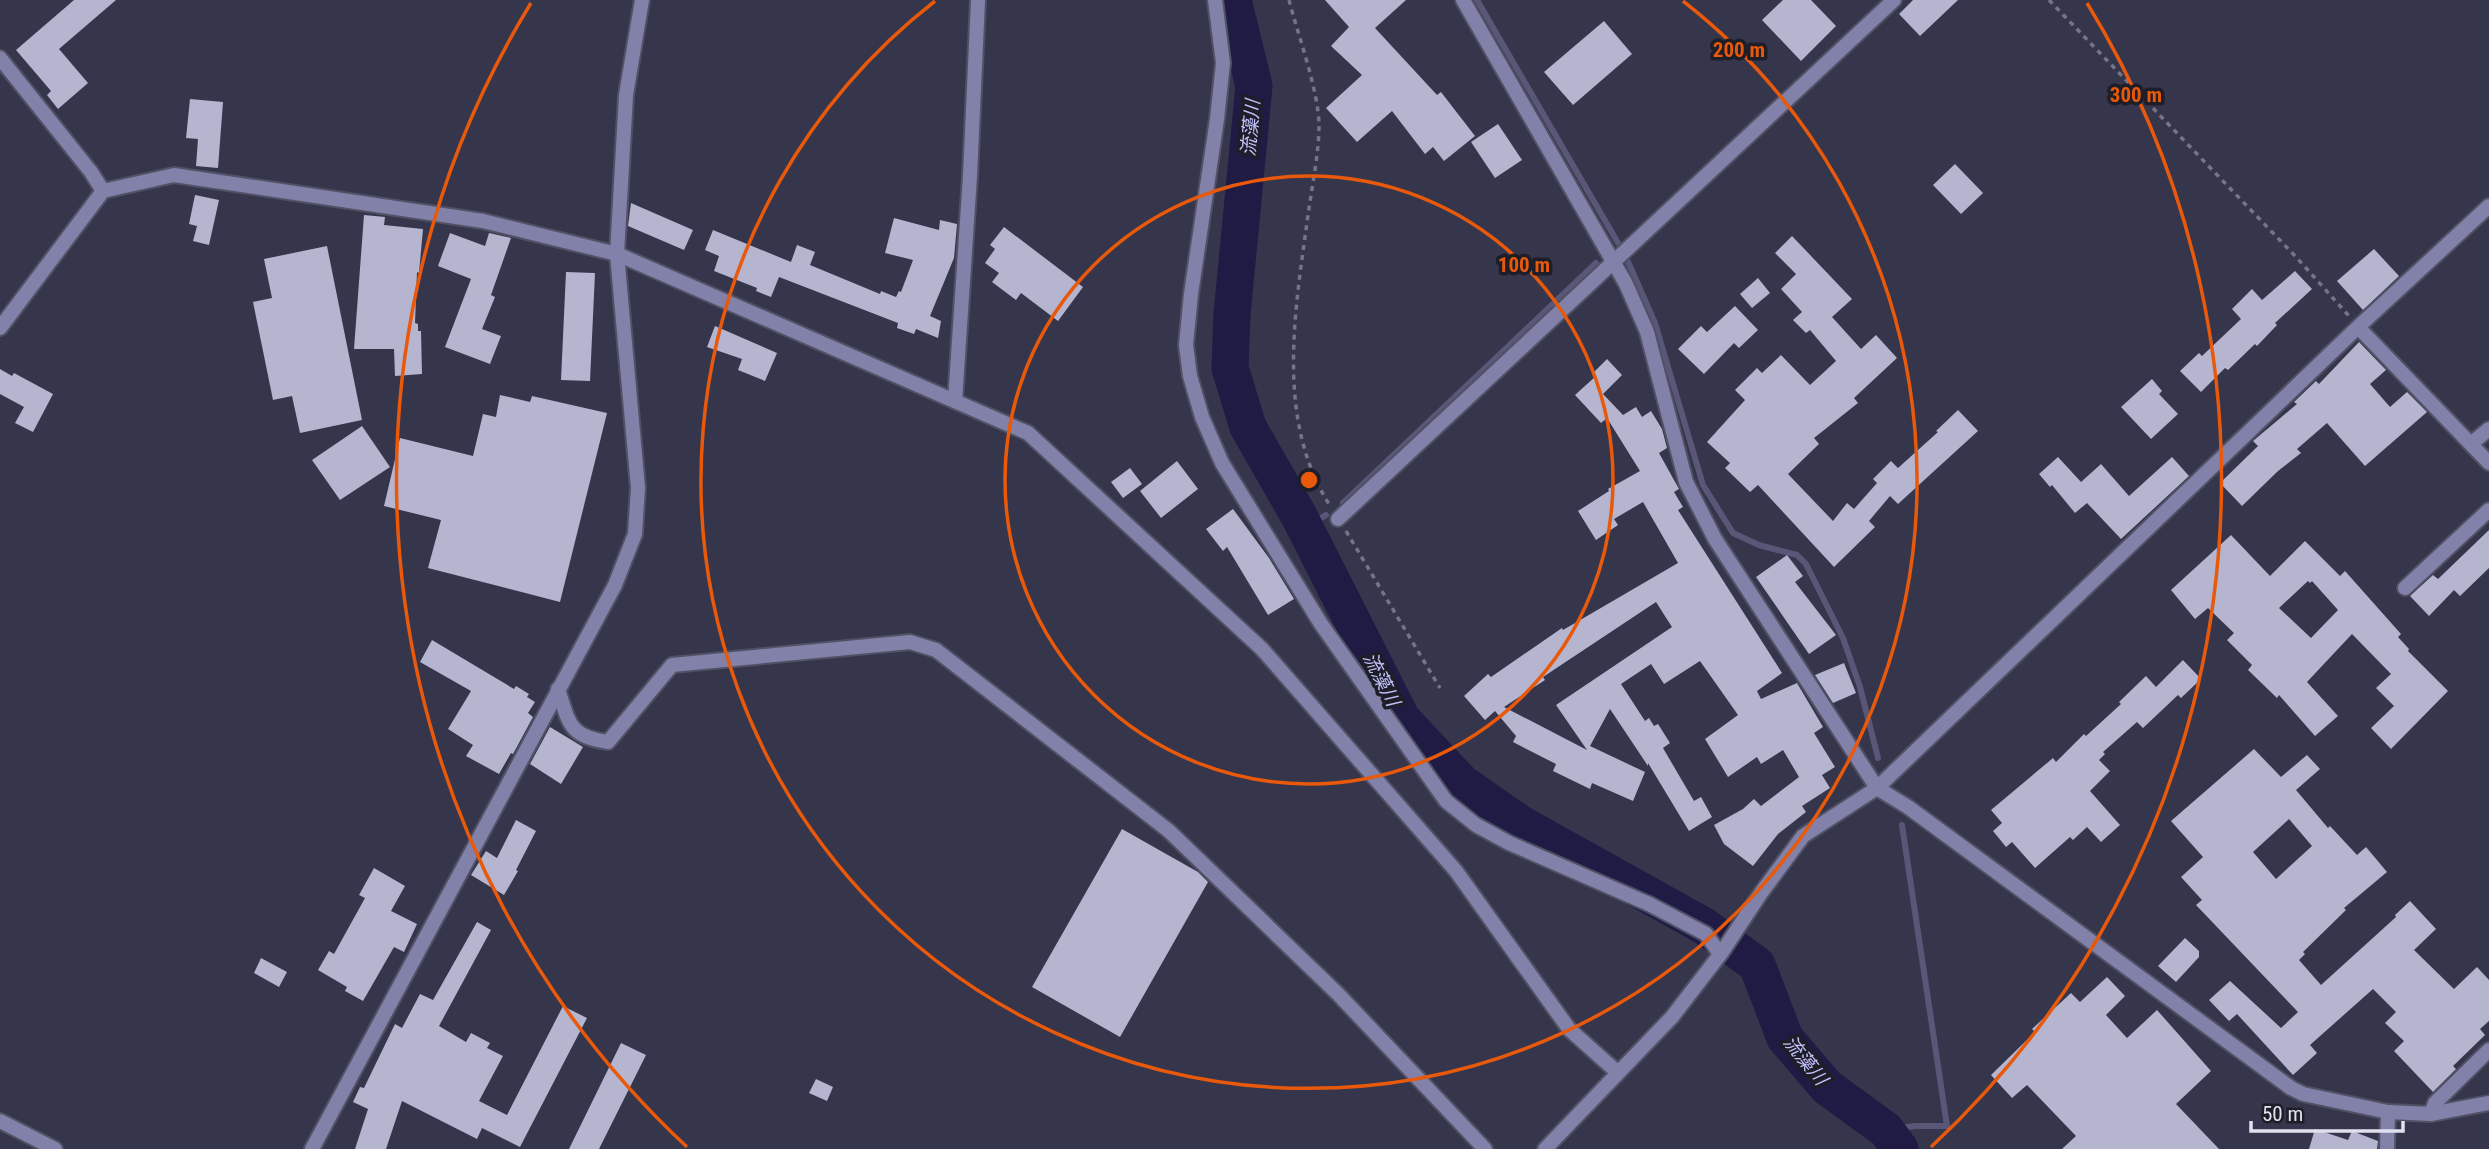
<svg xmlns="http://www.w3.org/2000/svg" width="2489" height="1149" font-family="'Roboto Condensed','Noto Sans JP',sans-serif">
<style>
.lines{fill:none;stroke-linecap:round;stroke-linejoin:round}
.stream{stroke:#595677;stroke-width:6}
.river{stroke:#1f1b44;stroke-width:37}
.building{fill:#b5b5d0;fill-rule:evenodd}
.minor-casing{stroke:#505165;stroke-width:18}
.tertiary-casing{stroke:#505165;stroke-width:18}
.path{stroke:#757588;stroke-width:3.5;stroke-dasharray:5 5;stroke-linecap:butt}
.minor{stroke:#8181a9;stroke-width:14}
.tertiary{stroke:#8181a9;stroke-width:14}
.ring{fill:none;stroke:#e8590c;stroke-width:3.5}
.labels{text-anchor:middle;stroke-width:7;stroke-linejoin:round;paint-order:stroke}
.water-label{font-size:19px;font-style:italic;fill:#c1c2fe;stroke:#1e1e28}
.centre{fill:#e8590c;stroke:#1e1e28;stroke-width:3.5}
.ring-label{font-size:21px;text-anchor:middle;font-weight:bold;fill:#e8590c;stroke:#1e1e28;stroke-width:7;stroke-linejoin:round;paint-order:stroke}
</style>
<rect width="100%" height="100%" fill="#35354b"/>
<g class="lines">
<!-- stream -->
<path class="stream" d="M 1477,0 L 1618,243
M 1626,257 L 1655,323 L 1703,485 L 1733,533 L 1759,545 L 1797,555 L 1806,564 L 1843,638 L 1860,687 L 1878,758
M 1343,503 L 1596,263
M 1299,516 L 1316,521 L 1326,515
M 1886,1130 L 1915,1126 L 1947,1126 L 1902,825"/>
<!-- river -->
<path class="river" d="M 1233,0 L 1254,86 L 1232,314 L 1230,368 L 1248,427 L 1299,516 L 1402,719 L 1462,783 L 1521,824 L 1704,926 L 1757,965 L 1785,1038 L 1827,1087 L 1886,1130 L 1900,1149"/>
</g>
<!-- building -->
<path class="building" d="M 74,0 L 116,0 L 59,49 L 88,83 L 58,109 L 47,95 L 51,91 L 16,50 Z
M 1325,0 L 1406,0 L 1375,28 L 1437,95 L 1441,92 L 1475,136 L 1444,161 L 1433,147 L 1425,154 L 1392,111 L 1357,142 L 1326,108 L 1362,75 L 1331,46 L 1349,27 Z
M 1783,0 L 1811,0 L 1836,26 L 1801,61 L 1762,20 Z
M 1913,0 L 1958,0 L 1920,36 L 1899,14 Z
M 1604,21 L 1632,54 L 1573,105 L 1544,72 Z
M 190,99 L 223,102 L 218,168 L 196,166 L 198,139 L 186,138 Z
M 1498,124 L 1522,160 L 1495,178 L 1471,142 Z
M 1955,164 L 1983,193 L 1961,214 L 1933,185 Z
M 195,195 L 219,200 L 209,245 L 193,241 L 197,226 L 189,224 Z
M 631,203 L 693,230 L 684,250 L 628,226 Z
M 364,215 L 385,217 L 384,225 L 423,229 L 419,273 L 417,272 L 415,323 L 418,324 L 418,331 L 421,331 L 422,374 L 395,376 L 394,349 L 354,349 Z
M 894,218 L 939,230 L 940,220 L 957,224 L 954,258 L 930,316 L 941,321 L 938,338 L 916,329 L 914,334 L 897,328 L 898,323 L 779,277 L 771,297 L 756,291 L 757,288 L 714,271 L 719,256 L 705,250 L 713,230 L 791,262 L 797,245 L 815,252 L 810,265 L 880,294 L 881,291 L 896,297 L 899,291 L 901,292 L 913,260 L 885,253 Z
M 1004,227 L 1083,287 L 1058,321 L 1021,293 L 1016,300 L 992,282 L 999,273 L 985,263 L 995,249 L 990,245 Z
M 450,233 L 485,246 L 489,233 L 511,238 L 491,295 L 495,297 L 482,329 L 501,336 L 490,364 L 445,347 L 471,279 L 438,266 Z
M 1792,236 L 1852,299 L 1832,317 L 1861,349 L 1876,335 L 1897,358 L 1854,398 L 1858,403 L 1814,438 L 1819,444 L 1788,474 L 1833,521 L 1847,503 L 1854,509 L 1877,483 L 1873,479 L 1891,461 L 1898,468 L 1938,432 L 1936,431 L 1958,410 L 1978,431 L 1898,504 L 1890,496 L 1869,521 L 1875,527 L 1834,567 L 1758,485 L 1750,492 L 1725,468 L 1730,463 L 1707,442 L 1745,400 L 1735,390 L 1757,368 L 1762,373 L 1781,355 L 1810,385 L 1836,361 L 1810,330 L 1806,333 L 1793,320 L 1802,312 L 1781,289 L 1796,274 L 1775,253 Z
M 327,246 L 362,420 L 300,433 L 292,396 L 273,400 L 253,302 L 272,298 L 264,259 Z
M 2374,249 L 2399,276 L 2363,310 L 2337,281 Z
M 2295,271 L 2312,289 L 2275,323 L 2277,325 L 2257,346 L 2255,344 L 2228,370 L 2225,368 L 2201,392 L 2180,371 L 2199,353 L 2202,356 L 2241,319 L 2232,309 L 2252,289 L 2262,300 Z
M 566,272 L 595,273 L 590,381 L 561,380 Z
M 1758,278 L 1770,293 L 1752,308 L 1740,294 Z
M 1735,306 L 1758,330 L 1739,348 L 1734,343 L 1704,374 L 1678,349 L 1701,326 L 1707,332 Z
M 715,326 L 777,353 L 765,381 L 738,370 L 742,359 L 707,347 Z
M 2359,342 L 2386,370 L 2370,384 L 2390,407 L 2407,392 L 2427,412 L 2365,466 L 2327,423 L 2297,449 L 2301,453 L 2278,471 L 2242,506 L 2220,483 L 2258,446 L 2253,441 L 2297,404 L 2294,402 L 2316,381 L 2319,384 Z
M 1607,359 L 1622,375 L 1603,394 L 1623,415 L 1636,407 L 1642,417 L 1651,411 L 1662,429 L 1667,448 L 1659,453 L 1679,489 L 1674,492 L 1683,507 L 1678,510 L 1782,673 L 1757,691 L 1761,699 L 1797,683 L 1823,727 L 1814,733 L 1835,767 L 1822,775 L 1830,788 L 1802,806 L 1806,812 L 1778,834 L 1753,866 L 1724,844 L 1714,825 L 1743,809 L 1754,799 L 1761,806 L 1799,777 L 1783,750 L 1761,764 L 1757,757 L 1728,777 L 1705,739 L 1738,715 L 1700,661 L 1664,684 L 1651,664 L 1621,684 L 1645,721 L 1649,718 L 1654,726 L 1658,724 L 1670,743 L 1663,748 L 1694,801 L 1701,797 L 1712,817 L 1689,831 L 1648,763 L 1648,766 L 1610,709 L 1590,746 L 1645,772 L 1633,801 L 1592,783 L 1590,789 L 1553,771 L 1556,764 L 1513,742 L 1516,736 L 1495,711 L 1485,720 L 1464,696 L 1488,674 L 1491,677 L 1562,628 L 1563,630 L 1678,563 L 1643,502 L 1614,519 L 1618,525 L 1596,540 L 1578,511 L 1609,491 L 1608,489 L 1640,471 L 1607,418 L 1601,423 L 1575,395 L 1596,376 L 1593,373 ZM 1656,602 L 1672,627 L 1556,705 L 1587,750 L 1504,707 L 1545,680 L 1543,677 Z
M 0,369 L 12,376 L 14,373 L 53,394 L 33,432 L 15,423 L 24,407 L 0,394 Z
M 2152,379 L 2162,391 L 2159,394 L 2178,414 L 2151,439 L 2121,407 Z
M 500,395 L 530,402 L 532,396 L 607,413 L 560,602 L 428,568 L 441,520 L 384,506 L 400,438 L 473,456 L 483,414 L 496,417 Z
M 362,426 L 390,467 L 340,500 L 312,460 Z
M 2058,457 L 2081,482 L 2101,464 L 2129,496 L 2172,457 L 2189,476 L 2121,539 L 2087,503 L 2075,513 L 2052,485 L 2050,487 L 2039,474 Z
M 1177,461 L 1198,489 L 1161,518 L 1140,491 Z
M 1130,468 L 1142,484 L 1123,498 L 1111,482 Z
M 1233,509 L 1269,558 L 1294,599 L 1268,615 L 1227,547 L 1223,551 L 1206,529 Z
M 2489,530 L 2489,568 L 2460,596 L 2454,590 L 2429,616 L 2410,596 L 2433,575 L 2438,579 Z
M 2231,535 L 2270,576 L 2305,541 L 2340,576 L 2345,571 L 2401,634 L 2398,637 L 2409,649 L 2408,651 L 2448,691 L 2391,749 L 2371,728 L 2394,706 L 2376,688 L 2391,674 L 2352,634 L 2307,682 L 2338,716 L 2315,736 L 2279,695 L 2277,698 L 2248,670 L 2252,665 L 2227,640 L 2234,633 L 2208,608 L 2195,619 L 2171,590 ZM 2308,581 L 2310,583 L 2312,581 L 2338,610 L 2311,638 L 2279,608 Z
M 1787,555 L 1803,576 L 1795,582 L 1836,635 L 1809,654 L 1756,577 Z
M 432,640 L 514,689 L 516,686 L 529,694 L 527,697 L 535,702 L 528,713 L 533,717 L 513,754 L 511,753 L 499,774 L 466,756 L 473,745 L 448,729 L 471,691 L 420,662 Z
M 2183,660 L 2201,679 L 2181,698 L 2178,695 L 2143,728 L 2137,722 L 2103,752 L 2105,754 L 2099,760 L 2110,771 L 2090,791 L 2120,825 L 2101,842 L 2087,827 L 2073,840 L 2070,837 L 2035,868 L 2012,842 L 2006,847 L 1993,831 L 2002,823 L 1991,810 L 2053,758 L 2056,762 L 2084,734 L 2086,736 L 2121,704 L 2119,702 L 2146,676 L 2156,687 Z
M 1844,663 L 1856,693 L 1833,703 L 1815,675 Z
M 550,727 L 583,747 L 561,784 L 530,764 Z
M 2254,749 L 2281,777 L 2307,755 L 2320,769 L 2296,790 L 2328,828 L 2330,826 L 2357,855 L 2366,847 L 2387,872 L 2344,908 L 2346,910 L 2303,952 L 2305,954 L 2299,960 L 2321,985 L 2396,917 L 2395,915 L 2410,901 L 2436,929 L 2414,950 L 2454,989 L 2477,967 L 2489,980 L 2489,1021 L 2480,1029 L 2485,1035 L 2453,1066 L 2456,1069 L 2433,1092 L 2394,1051 L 2404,1041 L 2385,1023 L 2396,1012 L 2373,989 L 2310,1045 L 2317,1053 L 2293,1075 L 2237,1014 L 2229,1021 L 2209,1000 L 2230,981 L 2281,1028 L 2298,1012 L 2196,905 L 2202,900 L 2181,877 L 2203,857 L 2171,821 ZM 2289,819 L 2312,846 L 2276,879 L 2253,852 Z
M 516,820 L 536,831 L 516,870 L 518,871 L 504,895 L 471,875 L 486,851 L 497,858 Z
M 1122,829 L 1198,872 L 1208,882 L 1120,1037 L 1032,987 Z
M 374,868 L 405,886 L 391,911 L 417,924 L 404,952 L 394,947 L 363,1001 L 345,991 L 347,987 L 318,970 L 329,951 L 334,954 L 365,898 L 359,895 Z
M 477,922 L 491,930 L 439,1026 L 466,1042 L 471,1033 L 490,1043 L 487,1048 L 503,1056 L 479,1101 L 507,1115 L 563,1006 L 587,1018 L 520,1147 L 482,1128 L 477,1139 L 402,1101 L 386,1149 L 355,1149 L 368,1109 L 353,1102 L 360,1087 L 364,1088 L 395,1024 L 402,1028 L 420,994 L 433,1000 Z
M 2185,938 L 2199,951 L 2199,957 L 2176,982 L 2158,966 Z
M 261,958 L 287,972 L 279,987 L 254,973 Z
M 2107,977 L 2125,996 L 2106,1015 L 2127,1038 L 2157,1010 L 2211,1071 L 2176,1104 L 2219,1149 L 2062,1149 L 2076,1136 L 2027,1085 L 2012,1098 L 1991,1075 L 2035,1032 L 2032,1029 L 2071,993 L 2080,1002 Z
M 621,1043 L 646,1055 L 599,1149 L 569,1149 Z
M 816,1079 L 833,1087 L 827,1101 L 809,1093 Z
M 2315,1129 L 2348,1140 L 2352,1131 L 2378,1141 L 2377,1149 L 2309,1149 Z"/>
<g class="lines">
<defs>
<path id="minor" d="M 1215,0 L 1223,63 L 1217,119 L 1191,294 L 1186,345 L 1190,376 L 1202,417 L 1222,463 L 1321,624 L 1446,801 L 1476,825 L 1509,843 L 1649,904 L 1706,934 L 1720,954
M 0,58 L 91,172 L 103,191
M 617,254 L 626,95 L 642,0
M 2358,327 L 2489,463
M 955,401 L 970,176 L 978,0
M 2471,444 L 2489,429
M 1338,519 L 1894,0
M 2405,588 L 2489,510
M 558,689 C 569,723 569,737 608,742 L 672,665 L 910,642 L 936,650 L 1169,831 L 1338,994 L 1485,1149
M 1877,788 L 2358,327 L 2489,206
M 2431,1114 L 2435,1103 L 2489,1050
M 0,1121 L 55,1149
M 2387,1149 L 2388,1112"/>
<path id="tertiary" d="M 1463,0 L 1626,284 L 1647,332 L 1686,482 L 1715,539 L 1877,788 L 1908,807 L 2291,1088 L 2303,1094 L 2388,1112 L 2431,1114 L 2489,1103
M 0,328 L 103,191 L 174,175 L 483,221 L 617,254 L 1028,433 L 1262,649 L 1456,871 L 1569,1029 L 1617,1072
M 312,1149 L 615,585 L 635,534 L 638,488 L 617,254
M 1545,1149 L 1672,1017 L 1722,952 L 1761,893 L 1803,836 L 1877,788"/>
</defs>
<!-- minor casing -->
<use href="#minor" class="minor-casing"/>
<!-- tertiary casing -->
<use href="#tertiary" class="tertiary-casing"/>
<!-- path -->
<path class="path" d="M 1289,0 C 1298,35 1318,89 1319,124 C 1319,152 1313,181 1309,208 C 1296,305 1274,417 1329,504
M 2049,0 L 2297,258 L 2349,316
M 1346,531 L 1440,688"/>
<!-- minor -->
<use href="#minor" class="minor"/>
<!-- tertiary -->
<use href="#tertiary" class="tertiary"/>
</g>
<!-- distance rings -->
<g class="ring">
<circle cx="1309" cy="480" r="304"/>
<path d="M1683 1A608 608 0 1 1 935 1"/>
<path d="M687 1147A912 912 0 0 1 531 3M2087 3A912 912 0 0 1 1931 1147"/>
</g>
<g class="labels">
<!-- water labels -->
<g class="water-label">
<text transform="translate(1250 128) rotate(-85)" y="7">流藻川</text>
<text transform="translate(1382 679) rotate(63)" y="7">流藻川</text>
<text transform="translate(1806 1060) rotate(51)" y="7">流藻川</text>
</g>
</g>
<circle cx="1309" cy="480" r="10" class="centre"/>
<g class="ring-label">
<text x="1739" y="57">200 m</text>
<text x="2136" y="102">300 m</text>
<text x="1524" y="272">100 m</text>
</g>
<!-- scale -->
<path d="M2251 1121v10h152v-10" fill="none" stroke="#e0e1ef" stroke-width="3.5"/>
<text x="2262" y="1121" font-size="21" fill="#e0e1ef" stroke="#1e1e28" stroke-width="5" paint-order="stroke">50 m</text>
</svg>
